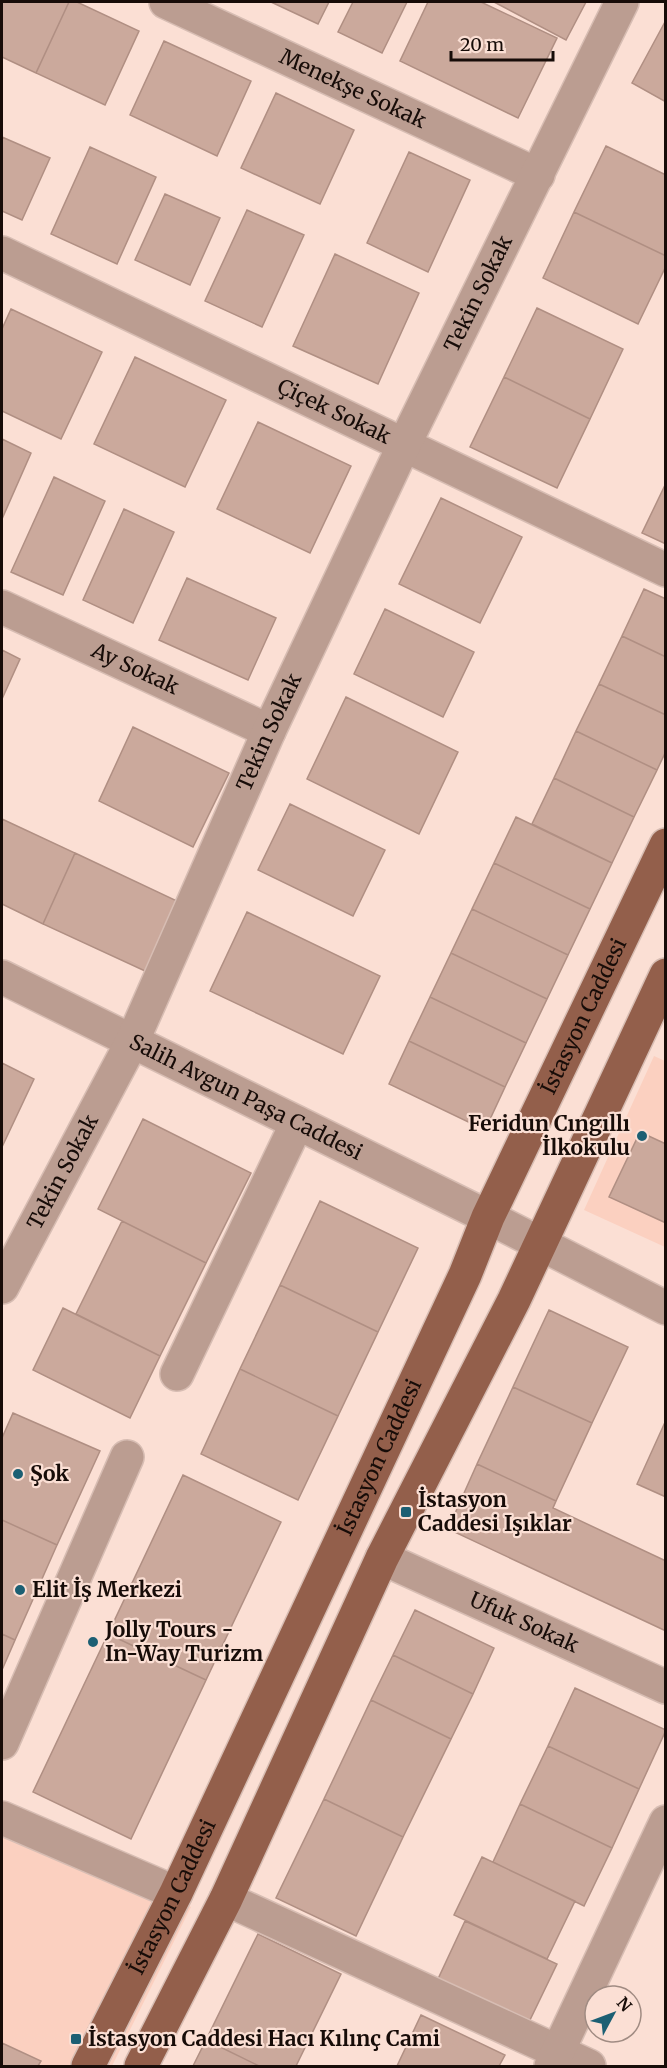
<svg xmlns="http://www.w3.org/2000/svg" width="667" height="2068" font-family="Merriweather,serif">
<style>
.built{fill:#fbd0c0}
.building{fill:#cba99c;stroke:#b08f83;stroke-width:1.5}
.lines{fill:none;stroke-linecap:round;stroke-linejoin:round}
.minor-casing{stroke:#d7bdb3;stroke-width:36}
.major-casing{stroke:#d7bdb3;stroke-width:36}
.minor{stroke:#bb9d91;stroke-width:33}
.major{stroke:#935f4b;stroke-width:33}
.poi-dot{fill:#1c5f73;stroke:#fbdfd4;stroke-width:2}
.labels{text-anchor:middle;stroke-width:4.5;stroke-linejoin:round;paint-order:stroke}
.street-label{font-size:21px;fill:#170c08;stroke:#fbdfd4}
.poi-label{font-size:21px;font-weight:bold;fill:#170c08;stroke:#fbdfd4;text-anchor:start}
</style>
<rect width="100%" height="100%" fill="#fbdfd4"/>
<!-- built -->
<path class="built" d="M 654,1056 L 665,1061 L 665,1247 L 584,1210 Z
M 2,1822 L 191,1907 L 112,2066 L 2,2066 Z"/>
<!-- building -->
<path class="building" d="M 2,2 L 69,2 L 36,73 L 2,57 Z
M 69,2 L 77,2 L 139,31 L 105,105 L 36,73 Z
M 271,2 L 329,2 L 318,24 Z
M 353,2 L 407,2 L 382,53 L 338,32 Z
M 428,2 L 481,2 L 557,38 L 518,118 L 400,61 Z
M 494,2 L 586,2 L 566,40 Z
M 666,20 L 666,102 L 632,83 Z
M 164,41 L 251,81 L 217,156 L 130,115 Z
M 276,93 L 354,130 L 320,204 L 241,168 Z
M 2,137 L 50,158 L 22,220 L 2,211 Z
M 606,146 L 666,175 L 666,256 L 574,212 Z
M 90,147 L 156,177 L 117,264 L 51,234 Z
M 409,152 L 470,180 L 428,272 L 367,243 Z
M 165,194 L 220,218 L 190,285 L 135,260 Z
M 247,210 L 304,235 L 262,327 L 205,301 Z
M 574,212 L 666,256 L 666,266 L 638,324 L 543,278 Z
M 335,254 L 419,293 L 378,384 L 293,346 Z
M 537,308 L 623,349 L 590,419 L 504,377 Z
M 11,309 L 102,352 L 61,439 L 2,411 L 2,329 Z
M 135,357 L 226,400 L 185,487 L 94,444 Z
M 504,377 L 590,419 L 557,488 L 470,447 Z
M 258,422 L 351,466 L 310,553 L 217,509 Z
M 2,439 L 31,453 L 2,519 Z
M 54,477 L 105,501 L 63,595 L 11,572 Z
M 666,483 L 666,544 L 642,533 Z
M 441,498 L 522,537 L 480,623 L 399,584 Z
M 124,509 L 174,532 L 133,623 L 83,600 Z
M 187,578 L 276,618 L 248,680 L 159,640 Z
M 644,589 L 666,599 L 666,657 L 622,636 Z
M 385,609 L 474,652 L 443,717 L 354,674 Z
M 622,636 L 666,657 L 666,715 L 599,684 Z
M 2,650 L 20,659 L 2,699 Z
M 599,684 L 666,715 L 666,751 L 657,770 L 576,731 Z
M 346,697 L 458,752 L 419,834 L 307,779 Z
M 133,727 L 229,773 L 193,847 L 99,801 Z
M 576,731 L 657,770 L 634,817 L 554,778 Z
M 554,778 L 634,817 L 612,863 L 532,824 Z
M 290,804 L 385,850 L 353,916 L 258,870 Z
M 516,817 L 612,863 L 590,909 L 494,863 Z
M 2,819 L 75,853 L 43,924 L 2,904 Z
M 75,853 L 177,901 L 145,971 L 43,924 Z
M 494,863 L 590,909 L 568,955 L 472,909 Z
M 472,909 L 568,955 L 547,999 L 451,953 Z
M 247,912 L 380,976 L 343,1054 L 210,991 Z
M 451,953 L 547,999 L 526,1043 L 430,997 Z
M 430,997 L 526,1043 L 505,1087 L 409,1041 Z
M 409,1041 L 505,1087 L 485,1130 L 389,1084 Z
M 2,1063 L 34,1079 L 2,1147 Z
M 143,1119 L 251,1173 L 206,1263 L 98,1209 Z
M 640,1132 L 666,1144 L 666,1223 L 609,1197 Z
M 320,1201 L 418,1248 L 378,1332 L 280,1285 Z
M 122,1221 L 206,1263 L 160,1356 L 76,1314 Z
M 280,1285 L 378,1332 L 338,1416 L 240,1369 Z
M 63,1308 L 160,1356 L 130,1418 L 33,1370 Z
M 549,1310 L 628,1347 L 592,1423 L 513,1387 Z
M 240,1369 L 338,1416 L 298,1500 L 201,1454 Z
M 513,1387 L 592,1423 L 556,1501 L 477,1464 Z
M 13,1413 L 100,1451 L 57,1545 L 2,1520 L 2,1438 Z
M 666,1420 L 666,1497 L 637,1484 Z
M 477,1464 L 556,1501 L 553,1508 L 666,1561 L 666,1631 L 448,1529 Z
M 183,1475 L 281,1522 L 206,1680 L 108,1634 Z
M 2,1520 L 57,1545 L 15,1640 L 2,1634 Z
M 415,1610 L 494,1648 L 473,1694 L 393,1655 Z
M 2,1634 L 15,1640 L 2,1670 Z
M 108,1634 L 206,1680 L 131,1839 L 33,1792 Z
M 393,1655 L 473,1694 L 451,1739 L 371,1700 Z
M 575,1688 L 666,1730 L 639,1789 L 548,1746 Z
M 371,1700 L 451,1739 L 403,1837 L 324,1799 Z
M 548,1746 L 639,1789 L 612,1848 L 520,1804 Z
M 324,1799 L 403,1837 L 356,1936 L 276,1898 Z
M 520,1804 L 612,1848 L 584,1906 L 493,1862 Z
M 482,1857 L 575,1901 L 547,1959 L 454,1915 Z
M 465,1921 L 557,1964 L 529,2022 L 438,1979 Z
M 258,1934 L 341,1974 L 296,2066 L 259,2066 L 206,2040 Z
M 421,2015 L 505,2055 L 499,2066 L 397,2066 Z
M 206,2040 L 259,2066 L 193,2066 Z
M 2,2043 L 41,2061 L 38,2066 L 2,2066 Z"/>
<g class="lines">
<defs>
<g id="minor">
<path id="s1" d="M 166,2 L 538,175"/>
<path id="s2" d="M 2,253 L 666,570"/>
<path id="s3" d="M 2,607 L 269,731"/>
<path id="s4" d="M 2,977 L 488,1217 L 666,1308"/>
<path id="s5" d="M 2,1287 L 132,1042 L 269,731 L 404,445 L 622,2"/>
<path d="M 177,1374 L 297,1123"/>
<path id="s6" d="M 382,1558 L 666,1687"/>
<path d="M 2,1743 L 127,1457"/>
<path d="M 2,1818 L 176,1893"/>
<path d="M 226,1899 L 589,2066"/>
<path d="M 551,2066 L 666,1822"/>
</g>
<g id="major">
<path id="s7" d="M 88,2066 L 176,1893 L 465,1275 L 488,1217 L 666,845"/>
<path d="M 141,2066 L 226,1899 L 382,1558 L 514,1300 L 666,975"/>
</g>
</defs>
<!-- minor casing -->
<use href="#minor" class="minor-casing"/>
<!-- major casing -->
<use href="#major" class="major-casing"/>
<!-- minor -->
<use href="#minor" class="minor"/>
<!-- major -->
<use href="#major" class="major"/>
</g>
<!-- markers -->
<g class="poi-dot">
<circle cx="642" cy="1136" r="6"/>
<circle cx="18" cy="1474" r="6"/>
<rect x="400" y="1506" width="12" height="12" rx="3"/>
<circle cx="20" cy="1590" r="6"/>
<circle cx="93" cy="1642" r="6"/>
<rect x="70" y="2033" width="12" height="12" rx="3"/>
</g>
<g class="labels">
<!-- street labels -->
<g class="street-label">
<text dy="7" stroke="none"><textPath href="#s1" startOffset="206">Menekşe Sokak</textPath></text>
<text dy="7" stroke="none"><textPath href="#s5" startOffset="1102">Tekin Sokak</textPath></text>
<text dy="7" stroke="none"><textPath href="#s2" startOffset="368">Çiçek Sokak</textPath></text>
<text dy="7" stroke="none"><textPath href="#s3" startOffset="147">Ay Sokak</textPath></text>
<text dy="7" stroke="none"><textPath href="#s5" startOffset="616">Tekin Sokak</textPath></text>
<text dy="7" stroke="none"><textPath href="#s7" startOffset="1161">İstasyon Caddesi</textPath></text>
<text dy="7" stroke="none"><textPath href="#s4" startOffset="272">Salih Avgun Paşa Caddesi</textPath></text>
<text dy="7" stroke="none"><textPath href="#s5" startOffset="130">Tekin Sokak</textPath></text>
<text dy="7" stroke="none"><textPath href="#s7" startOffset="675">İstasyon Caddesi</textPath></text>
<text dy="7" stroke="none"><textPath href="#s6" startOffset="156">Ufuk Sokak</textPath></text>
<text dy="7" stroke="none"><textPath href="#s7" startOffset="189">İstasyon Caddesi</textPath></text>
</g>
<!-- poi labels -->
<g class="poi-label">
<text x="630" y="1131" text-anchor="end">Feridun Cıngıllı<tspan x="630" dy="24">İlkokulu</tspan></text>
<text x="30" y="1481">Şok</text>
<text x="418" y="1507">İstasyon<tspan x="418" dy="24">Caddesi Işıklar</tspan></text>
<text x="32" y="1597">Elit İş Merkezi</text>
<text x="105" y="1637">Jolly Tours -<tspan x="105" dy="24">In-Way Turizm</tspan></text>
<text x="88" y="2046">İstasyon Caddesi Hacı Kılınç Cami</text>
</g>
</g>
<!-- border -->
<rect width="667" height="2068" fill="none" stroke="#170c08" stroke-width="6"/>
<!-- north arrow -->
<g transform="translate(613 2014) rotate(49)"><circle r="28" fill="#fbdfd4" stroke="#a08b82" stroke-width="1.5"/>
<path d="M0-4.5L10 22L0 15L-10 22Z" fill="#1c5f73"/>
<text y="-9" font-size="16" font-weight="bold" text-anchor="middle" fill="#170c08">N</text>
</g>
<!-- scale -->
<path d="M451 51v9h102v-9" fill="none" stroke="#170c08" stroke-width="3"/>
<text x="460" y="51" font-size="18" fill="#170c08" stroke="#fbdfd4" stroke-width="4.5" paint-order="stroke">20 m</text>
</svg>
